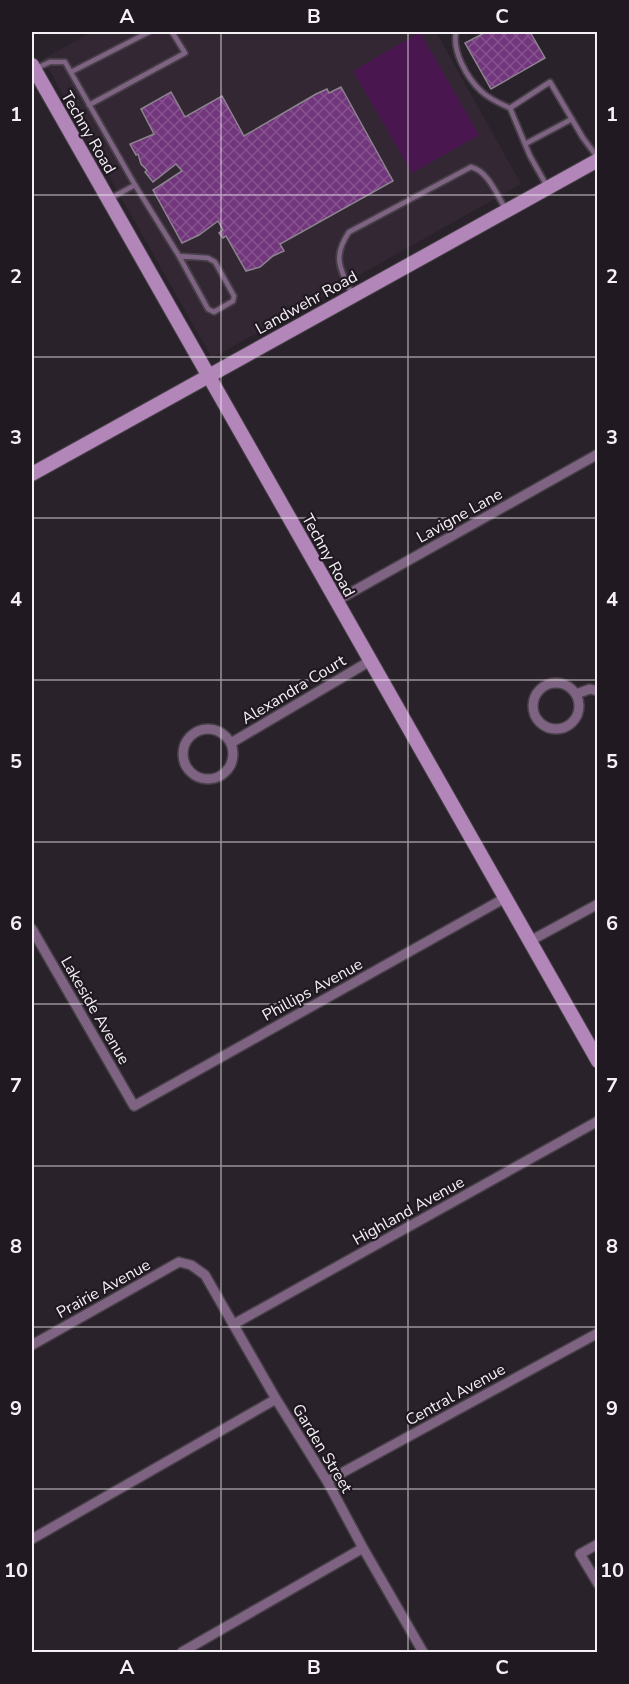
<svg xmlns="http://www.w3.org/2000/svg" width="629" height="1684" font-family="'Nunito Sans',sans-serif">
<style>
.built{fill:#332734}
.pitch{fill:#491650}
.building{fill:url(#building-cross-hatch);stroke:#8c848e;stroke-width:1.5}
.lines{fill:none;stroke-linecap:round;stroke-linejoin:round}
.lane-casing{stroke:#463f47;stroke-width:8}
.street-casing{stroke:#463f47;stroke-width:12}
.secondary-casing{stroke:#463f47;stroke-width:16}
.lane{stroke:#7f6382;stroke-width:4.5}
.street{stroke:#7f6382;stroke-width:9}
.secondary{stroke:#b286b8;stroke-width:14}
.grid{fill:none;stroke:#f5f0f6;stroke-width:1.5;stroke-opacity:0.55}
.labels{text-anchor:middle;stroke-width:4.5;stroke-linejoin:round;paint-order:stroke}
.street-label{font-size:16px;fill:#f5f0f6;stroke:#201921}
.neatline{fill:none;stroke:#f5f0f6;stroke-width:2}
.grid-label{font-size:20px;text-anchor:middle;font-weight:bold;fill:#f5f0f6}
</style>
<defs>
<pattern id="building-cross-hatch" width="8" height="8" patternUnits="userSpaceOnUse" patternTransform="scale(1.5)"><rect width="8" height="8" fill="#72367c"/><path d="M0 0l8 8M0 8l8-8" fill="none" stroke="#87538f"/></pattern>
</defs>
<rect width="100%" height="100%" fill="#29222a"/>
<!-- built -->
<path class="built" d="M 92,32 L 436,32 L 521,184 L 212,358 L 43,59 Z"/>
<!-- pitch -->
<path class="pitch" d="M 420,32 L 479,135 L 412,173 L 353,71 Z"/>
<!-- building -->
<path class="building" d="M 486,32 L 530,32 L 545,58 L 491,89 L 465,43 Z
M 341,87 L 393,181 L 280,244 L 284,251 L 273,256 L 260,267 L 246,271 L 226,236 L 223,238 L 219,233 L 223,230 L 218,221 L 199,235 L 182,243 L 153,190 L 182,171 L 176,164 L 153,182 L 145,172 L 147,170 L 141,164 L 138,154 L 136,155 L 130,144 L 154,134 L 141,109 L 171,92 L 185,117 L 222,96 L 244,136 L 316,94 L 327,89 L 329,93 Z"/>
<g class="lines">
<defs>
<path id="lane" d="M 456,32 C 452,51 467,78 481,91 C 489,99 499,103 510,108 L 550,82 L 583,138 L 598,158
M 37,68 L 50,62 L 65,62 L 135,185
M 71,72 L 149,32
M 89,105 L 185,53 L 172,32
M 510,108 L 530,156 L 547,186
M 525,144 L 572,119
M 111,198 L 135,185 L 179,256
M 179,256 L 208,258 L 215,262 L 234,296 L 233,301 L 214,312 L 208,309 Z
M 352,294 C 340,269 332,257 349,232 L 471,167 C 488,171 497,195 505,208"/>
<path id="street" d="M 336,601 L 598,454
M533 706a23 23 0 1 1 46 0a23 23 0 1 1-46 0Z
M 576,694 L 590,689 L 598,691
M183 754a25 25 0 1 1 50 0a25 25 0 1 1-50 0Z
M 231,743 L 370,661
M 32,929 L 134,1106 L 505,898
M 530,941 L 598,904
M 234,1324 L 598,1121
M 32,1345 L 179,1262 L 191,1265 L 205,1275 L 276,1399 L 327,1481 L 363,1548 L 423,1652
M 327,1481 L 598,1333
M 32,1539 L 276,1399
M 598,1544 L 580,1554 L 598,1584
M 182,1652 L 363,1548"/>
<path id="secondary" d="M 32,65 L 598,1061
M 32,474 L 598,160"/>
</defs>
<!-- lane casing -->
<use href="#lane" class="lane-casing"/>
<!-- street casing -->
<use href="#street" class="street-casing"/>
<!-- secondary casing -->
<use href="#secondary" class="secondary-casing"/>
<!-- lane -->
<use href="#lane" class="lane"/>
<!-- street -->
<use href="#street" class="street"/>
<!-- secondary -->
<use href="#secondary" class="secondary"/>
</g>
<!-- grid -->
<path class="grid" d="M 221,32 L 221,1652M 408,32 L 408,1652M 32,195 L 598,195M 32,357 L 598,357M 32,518 L 598,518M 32,680 L 598,680M 32,842 L 598,842M 32,1004 L 598,1004M 32,1166 L 598,1166M 32,1327 L 598,1327M 32,1489 L 598,1489"/>
<g class="labels">
<!-- street labels -->
<g class="street-label">
<text transform="translate(89 132) rotate(60)" y="6">Techny Road</text>
<text transform="translate(306 302) rotate(-29)" y="6">Landwehr Road</text>
<text transform="translate(459 515) rotate(-29)" y="6">Lavigne Lane</text>
<text transform="translate(329 555) rotate(61)" y="6">Techny Road</text>
<text transform="translate(293 689) rotate(-31)" y="6">Alexandra Court</text>
<text transform="translate(312 989) rotate(-29)" y="6">Phillips Avenue</text>
<text transform="translate(96 1010) rotate(60)" y="6">Lakeside Avenue</text>
<text transform="translate(408 1210) rotate(-29)" y="6">Highland Avenue</text>
<text transform="translate(103 1288) rotate(-29)" y="6">Prairie Avenue</text>
<text transform="translate(455 1394) rotate(-29)" y="6">Central Avenue</text>
<text transform="translate(323 1448) rotate(59)" y="6">Garden Street</text>
</g>
</g>
<!-- border -->
<rect width="629" height="1684" fill="none" stroke="#201921" stroke-width="66"/>
<rect x="33" y="33" width="563" height="1618" class="neatline"/>
<g class="grid-label">
<text x="127" y="23">A</text>
<text x="314" y="23">B</text>
<text x="502" y="23">C</text>
<text x="16" y="121">1</text>
<text x="612" y="121">1</text>
<text x="16" y="283">2</text>
<text x="612" y="283">2</text>
<text x="16" y="444">3</text>
<text x="612" y="444">3</text>
<text x="16" y="606">4</text>
<text x="612" y="606">4</text>
<text x="16" y="768">5</text>
<text x="612" y="768">5</text>
<text x="16" y="930">6</text>
<text x="612" y="930">6</text>
<text x="16" y="1092">7</text>
<text x="612" y="1092">7</text>
<text x="16" y="1253">8</text>
<text x="612" y="1253">8</text>
<text x="16" y="1415">9</text>
<text x="612" y="1415">9</text>
<text x="16" y="1577">10</text>
<text x="612" y="1577">10</text>
<text x="127" y="1674">A</text>
<text x="314" y="1674">B</text>
<text x="502" y="1674">C</text>
</g>
</svg>
